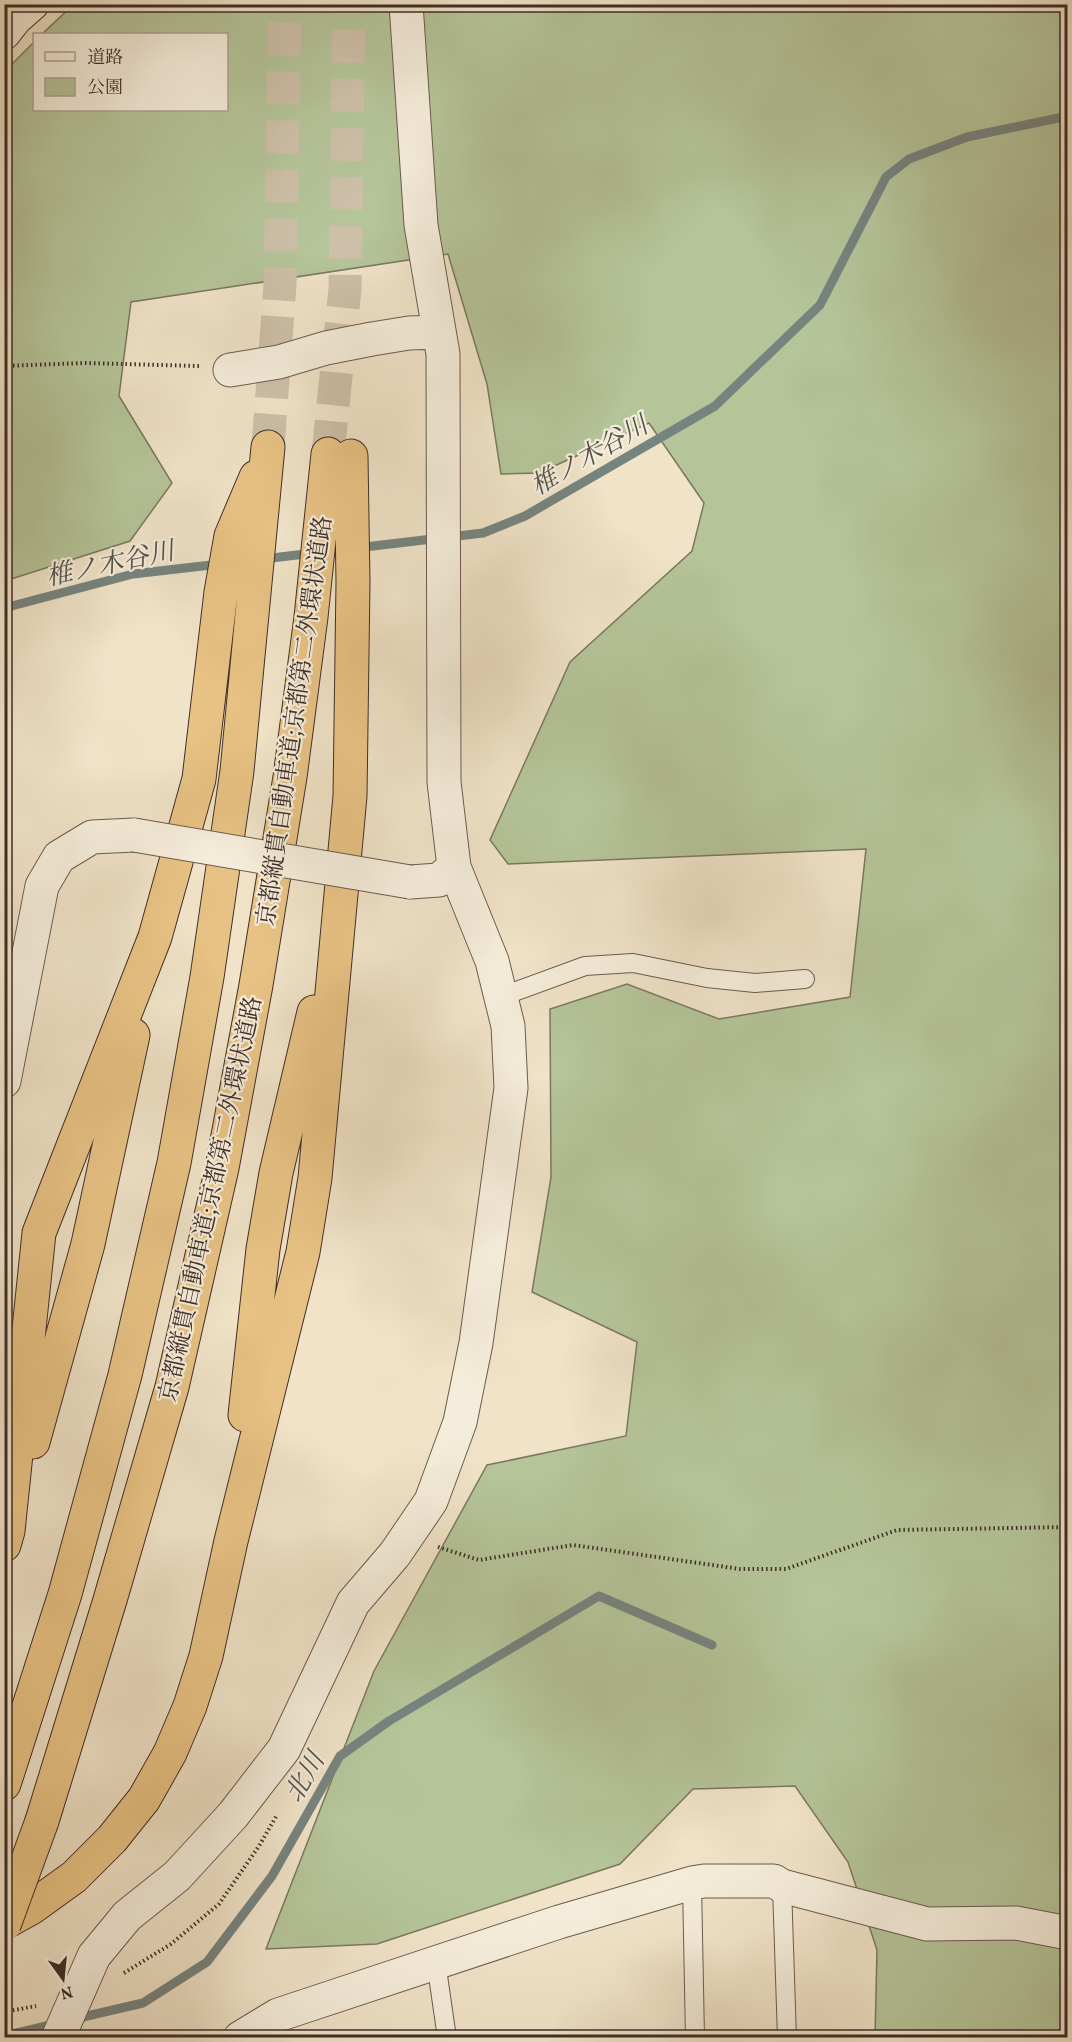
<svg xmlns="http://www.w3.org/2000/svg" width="1072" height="2042" font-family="Vollkorn,'Noto Serif JP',serif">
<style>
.green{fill:#b5c499;stroke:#7a7960;stroke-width:1.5}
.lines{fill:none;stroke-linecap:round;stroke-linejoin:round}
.stream{stroke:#76847f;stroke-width:9}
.highway-tunnel{stroke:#cdbfa8;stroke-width:33;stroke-dasharray:33 16;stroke-linecap:butt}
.lane-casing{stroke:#6b5b4f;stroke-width:20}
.street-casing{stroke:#6b5b4f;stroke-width:35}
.secondary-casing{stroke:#3f2e27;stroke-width:35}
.highway-casing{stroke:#3f2e27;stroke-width:35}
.path{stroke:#3f2e27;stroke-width:4;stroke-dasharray:1.5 3;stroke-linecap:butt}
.lane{stroke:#f5eddb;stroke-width:18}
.street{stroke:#f5eddb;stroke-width:33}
.secondary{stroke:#f5eddb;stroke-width:33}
.highway{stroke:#e8c284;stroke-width:33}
.street-bridge-casing{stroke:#6b5b4f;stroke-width:35;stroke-linecap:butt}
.highway-bridge-casing{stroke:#3f2e27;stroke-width:35;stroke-linecap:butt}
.street-bridge{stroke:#f5eddb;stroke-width:33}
.highway-bridge{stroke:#e8c284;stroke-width:33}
.labels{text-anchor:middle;stroke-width:4.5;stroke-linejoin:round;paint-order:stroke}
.street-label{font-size:24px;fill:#3f2e27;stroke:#f5eddb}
.water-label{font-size:26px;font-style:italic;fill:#56524c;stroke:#f5eddb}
</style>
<rect width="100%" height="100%" fill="#f0e3c8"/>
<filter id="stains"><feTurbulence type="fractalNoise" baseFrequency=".00333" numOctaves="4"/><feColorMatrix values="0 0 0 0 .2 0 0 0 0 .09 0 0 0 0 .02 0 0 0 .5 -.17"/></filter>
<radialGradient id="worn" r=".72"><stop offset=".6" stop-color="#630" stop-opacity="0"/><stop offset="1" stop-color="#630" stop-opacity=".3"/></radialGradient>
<!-- green -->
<path class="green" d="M 73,5 L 1067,5 L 1067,2037 L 875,2037 L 877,1950 L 848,1862 L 795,1786 L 693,1789 L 620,1864 L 377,1944 L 266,1949 L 374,1671 L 487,1465 L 626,1436 L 637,1342 L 532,1292 L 551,1177 L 550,1009 L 627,984 L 719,1019 L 850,997 L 866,849 L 508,864 L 490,840 L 570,662 L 692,551 L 704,503 L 649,423 L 539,473 L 501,474 L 487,384 L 448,254 L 131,302 L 119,396 L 172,483 L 130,541 L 5,581 L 5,71 L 34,42 L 34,110 L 226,110 L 226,34 L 42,34 Z"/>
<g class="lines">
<!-- stream -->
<path class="stream" d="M 263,559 L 483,533 L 525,516 L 715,406 L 820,305 L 886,177 L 909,159 L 967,137 L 1068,116
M 4,608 L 133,574 L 220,564
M 74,2019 L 143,2003 L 207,1962 L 272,1876 L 340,1756 L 389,1721 L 599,1596 L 712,1645
M 4,2036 L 55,2024"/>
<!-- highway-tunnel -->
<path class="highway-tunnel" d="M 268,447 L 280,285 L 285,4
M 328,454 L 345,289 L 349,4"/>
<defs>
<path id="lane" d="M 500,997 L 585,966 L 633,963 L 707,978 L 755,983 L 805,979
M 692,1883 L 695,2038
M 782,1886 L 787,2038
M 436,1962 L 447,2038"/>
<path id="street" d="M 230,370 L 279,362 L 326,348 L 372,339 L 409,333 L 439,332
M 410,882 L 439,880 L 454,867
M 4,1081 L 42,886 L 59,857 L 92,837 L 134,835
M 58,2038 L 94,1956 L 127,1916 L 177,1876 L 233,1815 L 284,1749 L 353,1603 L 395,1554 L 431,1501 L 460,1422 L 476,1343 L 511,1088 L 508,1026 L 492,961 L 454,867 L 444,782 L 443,354 L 421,225 L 406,4
M 240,2038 L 278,2015 L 559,1922 L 692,1883 L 704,1881 L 774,1881 L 782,1886 L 927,1924 L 1016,1923 L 1068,1933"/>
<path id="secondary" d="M 4,33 L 15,19 L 32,4"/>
<path id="highway" d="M 245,1415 L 263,1249 L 276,1173 L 314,1012
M 33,1442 L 88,1244 L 133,1035
M 4,1545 L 8,1531 L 39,1233 L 155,937 L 199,779 L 221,592 L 231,536 L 256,477
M 4,1784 L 65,1594 L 125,1375 L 174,1163 L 207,977 L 237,771 L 268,447
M 42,1821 L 110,1600 L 172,1387 L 222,1168 L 256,985 L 290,777 L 311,617 L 328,454
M 4,1923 L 31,1908 L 74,1877 L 112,1839 L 144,1799 L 170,1753 L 190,1706 L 206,1656 L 231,1541 L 303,1252 L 315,1178 L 350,796 L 353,582 L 351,456"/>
</defs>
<!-- lane casing -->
<use href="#lane" class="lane-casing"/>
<!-- street casing -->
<use href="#street" class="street-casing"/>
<!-- secondary casing -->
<use href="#secondary" class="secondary-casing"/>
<!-- highway casing -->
<use href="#highway" class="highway-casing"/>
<!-- path -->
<path class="path" d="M 4,366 L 85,363 L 199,366
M 438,1547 L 479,1560 L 573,1545 L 740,1569 L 786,1569 L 897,1530 L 1068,1527
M 124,1973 L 171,1944 L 219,1904 L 259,1846 L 277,1815
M 4,2012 L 36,2006"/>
<!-- lane -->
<use href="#lane" class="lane"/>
<!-- street -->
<use href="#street" class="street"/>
<!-- secondary -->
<use href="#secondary" class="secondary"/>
<!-- highway -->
<use href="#highway" class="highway"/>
<defs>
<path id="street-bridge" d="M 134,835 L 410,882"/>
<path id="highway-bridge" d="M 4,1925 L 42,1821"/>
</defs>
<!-- street-bridge casing -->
<use href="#street-bridge" class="street-bridge-casing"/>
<!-- highway-bridge casing -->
<use href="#highway-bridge" class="highway-bridge-casing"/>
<!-- street-bridge -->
<use href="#street-bridge" class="street-bridge"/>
<!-- highway-bridge -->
<use href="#highway-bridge" class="highway-bridge"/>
</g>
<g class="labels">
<!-- street labels -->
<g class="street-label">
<text transform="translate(294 721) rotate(-82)" y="8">京都縦貫自動車道;京都第二外環状道路</text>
<text transform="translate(210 1199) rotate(-78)" y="8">京都縦貫自動車道;京都第二外環状道路</text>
</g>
<!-- water labels -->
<g class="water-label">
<text transform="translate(589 455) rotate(-30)" y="9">椎ノ木谷川</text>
<text transform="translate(110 563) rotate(-12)" y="9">椎ノ木谷川</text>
<text transform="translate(304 1777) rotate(-60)" y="9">北川</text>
</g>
</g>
<!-- margin -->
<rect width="1072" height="2042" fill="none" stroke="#f0e3c8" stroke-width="24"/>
<rect x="6" y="6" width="1060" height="2030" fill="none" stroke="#3f2e27" stroke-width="3"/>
<rect x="12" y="12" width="1048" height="2018" fill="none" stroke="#3f2e27" stroke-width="1.5"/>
<!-- legend -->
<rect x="33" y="33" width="195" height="78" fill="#f5eddb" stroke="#aca193" stroke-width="1.5"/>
<rect x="45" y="52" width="30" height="9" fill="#f5eddb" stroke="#aca193" stroke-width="1.5"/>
<text x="87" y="63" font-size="18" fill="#3f2e27">道路</text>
<rect x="45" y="78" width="30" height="18" fill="#b5c499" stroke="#aca193" stroke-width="1.5"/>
<text x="87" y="93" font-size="18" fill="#3f2e27">公園</text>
<!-- north arrow -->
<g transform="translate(63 1979) rotate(165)" stroke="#f5eddb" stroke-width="4.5" paint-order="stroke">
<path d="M0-4.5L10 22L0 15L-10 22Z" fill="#3f2e27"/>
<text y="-9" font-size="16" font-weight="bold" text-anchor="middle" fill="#3f2e27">N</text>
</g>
<rect width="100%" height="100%" filter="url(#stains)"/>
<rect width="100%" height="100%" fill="url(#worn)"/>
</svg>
